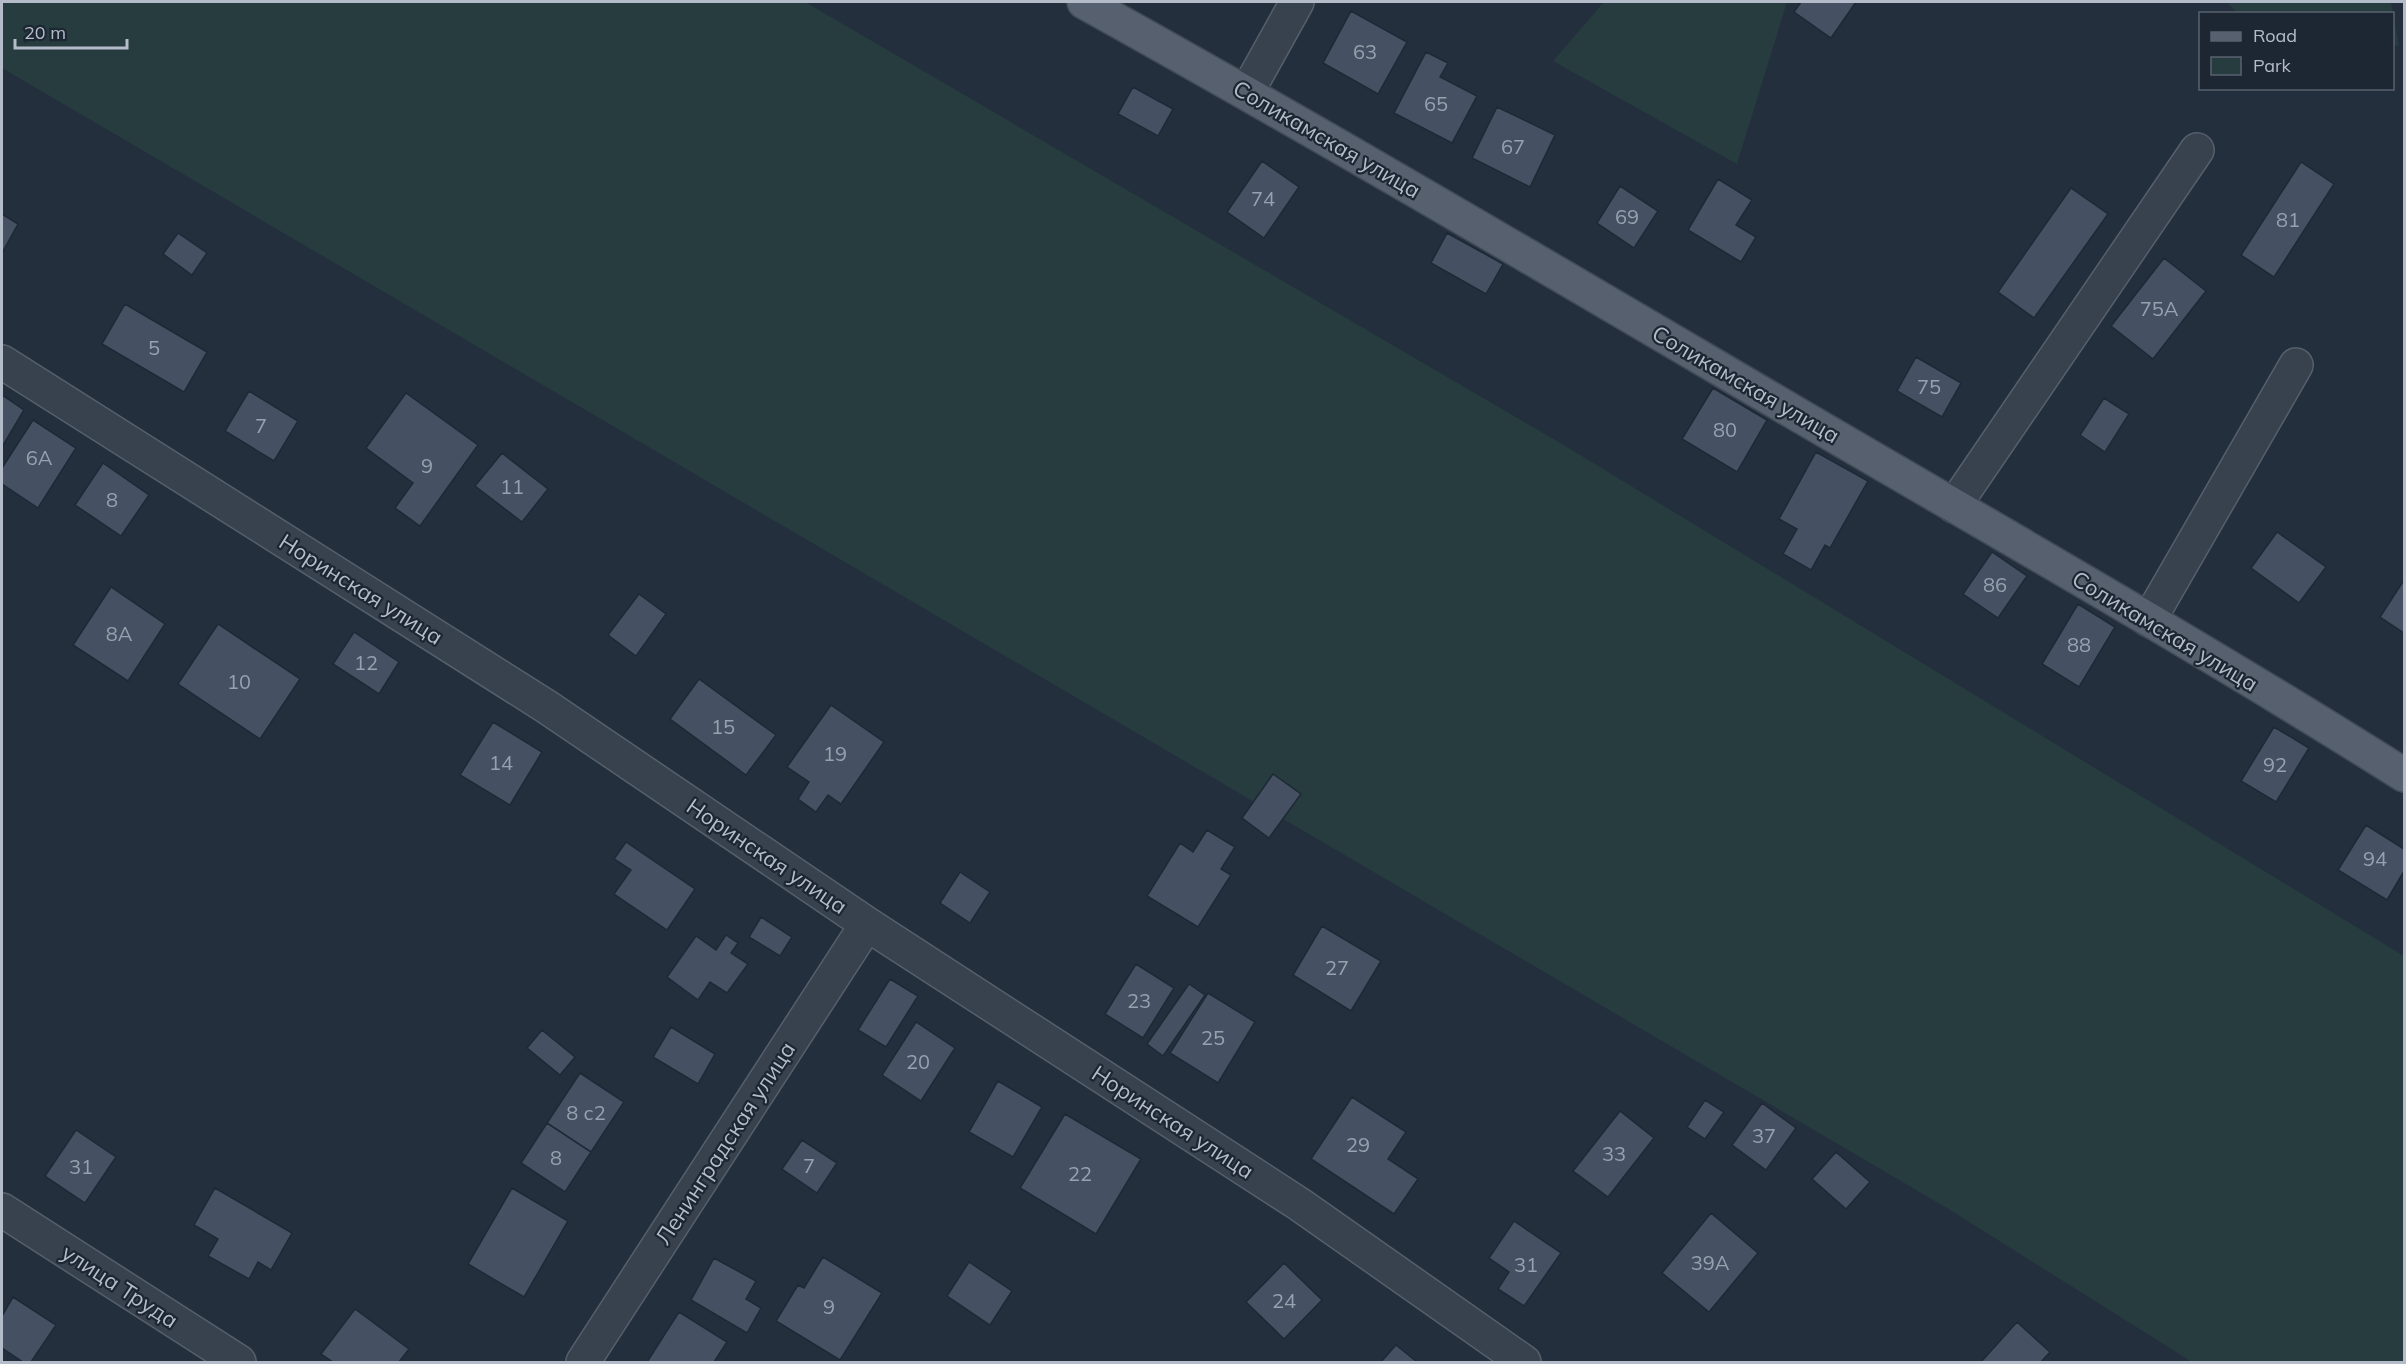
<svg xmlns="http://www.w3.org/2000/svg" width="2406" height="1364" font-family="Mulish,sans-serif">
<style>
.green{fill:#263c3f}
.building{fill:#455162;stroke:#1f2835;stroke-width:1.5}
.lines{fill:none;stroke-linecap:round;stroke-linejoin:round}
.minor-casing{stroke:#565f6c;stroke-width:36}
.major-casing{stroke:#414a57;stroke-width:36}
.minor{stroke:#38414e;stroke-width:33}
.major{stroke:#56606e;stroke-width:33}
.labels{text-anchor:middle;stroke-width:4.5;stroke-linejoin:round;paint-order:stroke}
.number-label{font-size:20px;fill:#98a1af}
.street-label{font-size:22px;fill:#b4bcc9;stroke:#1d2633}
</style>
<rect width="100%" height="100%" fill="#242f3e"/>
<!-- green -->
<path class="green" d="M 2,2 L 805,2 L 1562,444 L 2404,956 L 2404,1362 L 2192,1362 L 1947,1208 L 2,68 Z
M 1604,2 L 1787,2 L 1737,164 L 1553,61 Z
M 2227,2 L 2391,2 L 2399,46 L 2393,45 L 2392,14 L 2237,13 Z"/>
<!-- building -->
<path class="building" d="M 1801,2 L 1856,2 L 1831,38 L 1794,12 Z
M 1351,11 L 1407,42 L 1378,94 L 1323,63 Z
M 1426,52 L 1448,63 L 1440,77 L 1477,96 L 1452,143 L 1394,113 Z
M 1133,87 L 1173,109 L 1158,136 L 1118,114 Z
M 1497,107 L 1555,135 L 1530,187 L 1472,158 Z
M 1262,161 L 1299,187 L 1264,238 L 1227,212 Z
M 2301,162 L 2334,184 L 2274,277 L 2241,255 Z
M 1718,179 L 1752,200 L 1736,225 L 1756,237 L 1741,262 L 1688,230 Z
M 1620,186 L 1658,211 L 1634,248 L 1597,223 Z
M 2071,188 L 2108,214 L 2034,318 L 1998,292 Z
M 2,214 L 18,224 L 2,253 Z
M 178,233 L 207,253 L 192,275 L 163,254 Z
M 1447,233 L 1503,264 L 1486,294 L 1431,263 Z
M 2164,258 L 2206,291 L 2153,359 L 2111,326 Z
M 125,304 L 207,352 L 184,392 L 102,344 Z
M 1916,357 L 1961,383 L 1942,417 L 1897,391 Z
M 1713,388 L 1767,420 L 1737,472 L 1682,439 Z
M 249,391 L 298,421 L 274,461 L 225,431 Z
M 406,393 L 478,445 L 420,526 L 395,508 L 413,483 L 366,448 Z
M 2,395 L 24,410 L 2,447 Z
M 2104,398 L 2129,414 L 2105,452 L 2080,435 Z
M 33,420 L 76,448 L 38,508 L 2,484 L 2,468 Z
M 1816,452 L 1868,481 L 1830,548 L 1825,545 L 1811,570 L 1783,554 L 1797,529 L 1779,519 Z
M 502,453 L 548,489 L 522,522 L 475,486 Z
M 103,463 L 149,495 L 121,536 L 75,505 Z
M 2277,532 L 2326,567 L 2299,603 L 2251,568 Z
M 1992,552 L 2027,576 L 1998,618 L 1963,594 Z
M 2404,580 L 2404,633 L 2380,617 Z
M 111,587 L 165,624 L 128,681 L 73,645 Z
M 639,594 L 666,614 L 636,656 L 608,635 Z
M 2078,604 L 2115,627 L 2079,687 L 2042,664 Z
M 218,624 L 300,679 L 260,739 L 178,684 Z
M 354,632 L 399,662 L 379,694 L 333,664 Z
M 699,679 L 776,735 L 746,775 L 670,719 Z
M 831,705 L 884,742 L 841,804 L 828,795 L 816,812 L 798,799 L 809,782 L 787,767 Z
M 493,722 L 542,752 L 510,805 L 460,775 Z
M 2274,727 L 2309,748 L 2276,802 L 2241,781 Z
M 1273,774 L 1301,794 L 1269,838 L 1242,818 Z
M 2366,825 L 2404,849 L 2404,871 L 2387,900 L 2338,870 Z
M 1207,830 L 1235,847 L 1221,869 L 1231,875 L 1198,927 L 1147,896 L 1180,843 L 1193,852 Z
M 626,842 L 695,889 L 667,930 L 614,894 L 631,870 L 614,859 Z
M 960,872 L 990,892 L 970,923 L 940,903 Z
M 761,917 L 792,937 L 780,956 L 749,937 Z
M 1322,926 L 1381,961 L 1351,1011 L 1293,975 Z
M 726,935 L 738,943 L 731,953 L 748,964 L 727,993 L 710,982 L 698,1000 L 667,977 L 696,936 L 716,950 Z
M 1136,964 L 1174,988 L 1143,1038 L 1105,1014 Z
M 890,979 L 918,996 L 886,1047 L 858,1030 Z
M 1189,984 L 1205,995 L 1163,1056 L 1147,1044 Z
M 1208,993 L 1255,1022 L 1218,1083 L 1170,1053 Z
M 916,1022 L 955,1048 L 921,1101 L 882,1075 Z
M 671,1027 L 715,1054 L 698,1084 L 653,1057 Z
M 542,1030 L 575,1057 L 560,1075 L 527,1048 Z
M 580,1073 L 624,1102 L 591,1152 L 547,1123 Z
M 998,1081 L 1042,1107 L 1013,1157 L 969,1132 Z
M 1352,1097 L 1406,1132 L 1388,1159 L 1418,1179 L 1394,1214 L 1311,1159 Z
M 1705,1100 L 1724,1112 L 1705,1139 L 1687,1127 Z
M 1762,1103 L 1796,1128 L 1766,1170 L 1732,1145 Z
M 1620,1111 L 1654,1138 L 1608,1197 L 1573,1171 Z
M 1065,1114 L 1141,1159 L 1096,1234 L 1020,1188 Z
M 547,1123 L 591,1152 L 565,1192 L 521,1163 Z
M 76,1130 L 116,1157 L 85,1203 L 45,1176 Z
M 802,1140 L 837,1163 L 817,1193 L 782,1169 Z
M 1836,1152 L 1870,1182 L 1846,1209 L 1812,1179 Z
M 215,1188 L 292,1233 L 271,1270 L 258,1262 L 249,1279 L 208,1256 L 218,1239 L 194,1225 Z
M 512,1188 L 568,1221 L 524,1297 L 468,1264 Z
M 1711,1213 L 1758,1253 L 1709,1312 L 1662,1273 Z
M 1514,1221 L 1561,1253 L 1524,1306 L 1498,1289 L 1509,1272 L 1489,1258 Z
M 823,1257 L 882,1293 L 840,1360 L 776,1321 L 798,1285 L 804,1288 Z
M 714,1258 L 756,1281 L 746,1299 L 761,1308 L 747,1333 L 691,1300 Z
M 969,1262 L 1012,1291 L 990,1325 L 947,1296 Z
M 1284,1263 L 1322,1300 L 1284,1339 L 1246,1302 Z
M 13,1297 L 56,1325 L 31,1362 L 23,1362 L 2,1348 L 2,1316 Z
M 355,1309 L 409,1349 L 399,1362 L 333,1362 L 321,1354 Z
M 679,1312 L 727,1342 L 714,1362 L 647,1362 Z
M 2017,1322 L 2050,1352 L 2041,1362 L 1981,1362 Z
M 1396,1345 L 1417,1362 L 1381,1362 Z"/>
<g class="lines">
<defs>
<path id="minor" d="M 1247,92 L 1297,2
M 2,362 L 547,707 L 867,924 L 1299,1204 L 1524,1362
M 1954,506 L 2197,150
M 2149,620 L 2296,365
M 2,1210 L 239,1362
M 583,1362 L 867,924"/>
<path id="major" d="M 1084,2 C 1322,134 1555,272 1790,410 C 1995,530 2203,648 2404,775"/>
</defs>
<!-- minor casing -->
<use href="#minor" class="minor-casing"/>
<!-- major casing -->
<use href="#major" class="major-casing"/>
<!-- minor -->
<use href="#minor" class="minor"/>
<!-- major -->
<use href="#major" class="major"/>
</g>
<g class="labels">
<!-- number labels -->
<g class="number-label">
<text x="1365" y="59">63</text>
<text x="1436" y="111">65</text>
<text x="1513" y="154">67</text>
<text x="1263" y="206">74</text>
<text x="1627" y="224">69</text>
<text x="2288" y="227">81</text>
<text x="2159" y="316">75А</text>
<text x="154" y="355">5</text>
<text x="1929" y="394">75</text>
<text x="261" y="433">7</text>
<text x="1725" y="437">80</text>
<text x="39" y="465">6А</text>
<text x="427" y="473">9</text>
<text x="512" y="494">11</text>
<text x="112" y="507">8</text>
<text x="1995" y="592">86</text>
<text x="119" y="641">8А</text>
<text x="2079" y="652">88</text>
<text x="366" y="670">12</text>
<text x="239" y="689">10</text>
<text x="723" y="734">15</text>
<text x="835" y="761">19</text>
<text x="501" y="770">14</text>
<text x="2275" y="772">92</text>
<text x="2375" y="866">94</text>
<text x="1337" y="975">27</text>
<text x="1139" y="1008">23</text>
<text x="1213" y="1045">25</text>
<text x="918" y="1069">20</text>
<text x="586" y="1120">8 с2</text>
<text x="1764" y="1143">37</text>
<text x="1358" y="1152">29</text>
<text x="1614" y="1161">33</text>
<text x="556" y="1165">8</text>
<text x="809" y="1173">7</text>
<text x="81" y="1174">31</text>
<text x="1080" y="1181">22</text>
<text x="1710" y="1270">39А</text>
<text x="1526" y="1272">31</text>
<text x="1284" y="1308">24</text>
<text x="829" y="1314">9</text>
</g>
<!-- street labels -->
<g class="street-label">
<text transform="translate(1327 139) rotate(30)" y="8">Соликамская улица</text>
<text transform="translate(1746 384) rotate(30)" y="8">Соликамская улица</text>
<text transform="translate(361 589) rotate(32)" y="8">Норинская улица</text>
<text transform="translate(2165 631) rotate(31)" y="8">Соликамская улица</text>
<text transform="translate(767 856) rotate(34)" y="8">Норинская улица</text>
<text transform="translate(1173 1122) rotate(33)" y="8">Норинская улица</text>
<text transform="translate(725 1143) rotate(-57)" y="8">Ленинградская улица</text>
<text transform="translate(120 1286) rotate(33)" y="8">улица Труда</text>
</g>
</g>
<!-- border -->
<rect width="2406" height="1364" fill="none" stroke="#b4bcc9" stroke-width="6"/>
<!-- legend -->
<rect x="2199" y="12" width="195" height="78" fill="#1d2633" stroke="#59626f" stroke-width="1.5"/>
<rect x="2211" y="32" width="30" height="9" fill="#56606e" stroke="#59626f" stroke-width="1.5"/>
<text x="2253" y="42" font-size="18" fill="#b4bcc9">Road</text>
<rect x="2211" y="57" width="30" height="18" fill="#263c3f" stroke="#59626f" stroke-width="1.5"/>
<text x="2253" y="72" font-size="18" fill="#b4bcc9">Park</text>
<!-- scale -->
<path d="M15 39v9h112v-9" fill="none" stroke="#b4bcc9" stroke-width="3"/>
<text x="24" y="39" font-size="18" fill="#b4bcc9" stroke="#1d2633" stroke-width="4.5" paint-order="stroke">20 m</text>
</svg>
